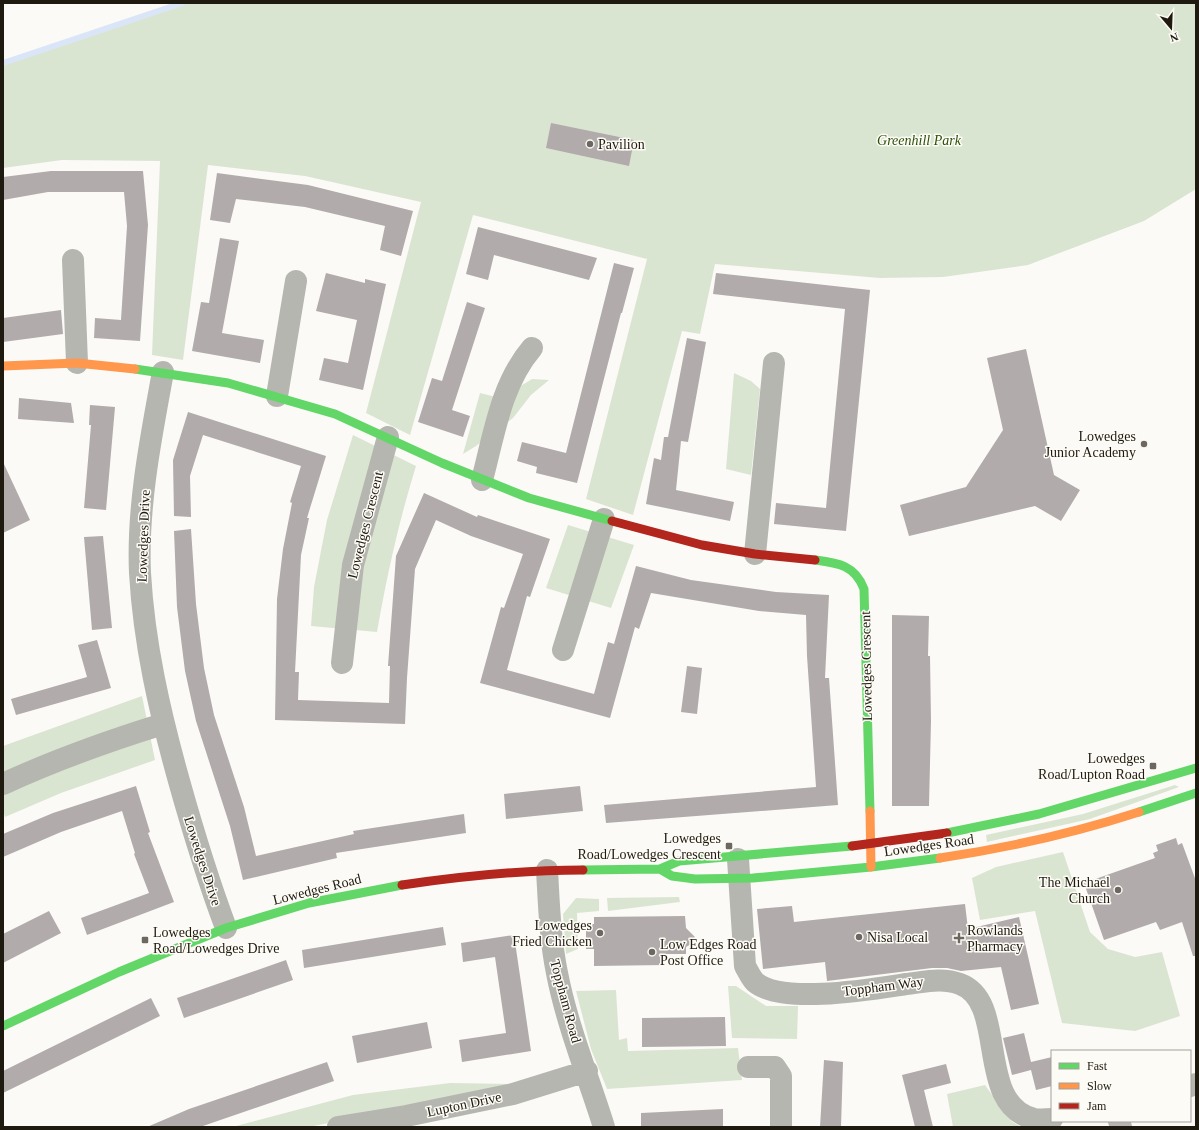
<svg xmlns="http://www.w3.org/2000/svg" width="1199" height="1130" font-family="'Times New Roman',serif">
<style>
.green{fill:#dae5d1}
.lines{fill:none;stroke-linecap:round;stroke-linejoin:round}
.stream{stroke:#dae6f8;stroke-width:6}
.building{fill:#b1abac}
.street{stroke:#b6b6b0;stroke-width:22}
.fast{stroke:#63d668;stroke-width:9}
.slow{stroke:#ff974d;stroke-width:9}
.jam{stroke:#b3261e;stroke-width:9}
.poi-dot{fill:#6c6861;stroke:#fdfbf5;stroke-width:1.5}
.labels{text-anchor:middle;stroke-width:3;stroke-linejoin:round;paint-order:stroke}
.park-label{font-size:14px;font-style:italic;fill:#2c4f0b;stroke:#fdfbf5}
.poi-label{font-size:14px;fill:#1f1a10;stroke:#fdfbf5;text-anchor:start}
.street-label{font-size:14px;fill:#1f1a10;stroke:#fdfbf5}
</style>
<rect width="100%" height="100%" fill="#fbfaf7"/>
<!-- green -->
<path class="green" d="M 183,3 L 1196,3 L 1196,189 L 1144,221 L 1028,265 L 943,277 L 880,278 L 715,264 L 700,334 L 682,331 L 633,515 L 586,499 L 647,259 L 473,215 L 410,435 L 366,413 L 421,202 L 305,176 L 208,165 L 183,360 L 152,355 L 160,161 L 62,160 L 3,168 L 3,65 Z
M 734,373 L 751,381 L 760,389 L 751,475 L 726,469 Z
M 532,379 L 549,380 L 531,395 L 513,418 L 476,446 L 463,454 L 480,393 L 512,401 L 519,387 Z
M 353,435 L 416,466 C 399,521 387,575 377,632 L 311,626 L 314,587 L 327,520 Z
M 568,525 L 634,545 L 611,608 L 546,588 Z
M 142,696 L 155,760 L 61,793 L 5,817 L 3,811 L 3,746 Z
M 1175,785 L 1179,787 L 1090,819 L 987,842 L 986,835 L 1083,814 Z
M 1063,852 L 1090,932 L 1108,949 L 1135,957 L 1162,952 L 1180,1016 L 1135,1031 L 1062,1023 L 1035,911 L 980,920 L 972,878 L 996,867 Z
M 679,897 L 680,902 L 608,911 L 607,898 Z
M 576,898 L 599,899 L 599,911 L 577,913 L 578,949 L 566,954 L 563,914 Z
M 728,986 L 736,986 L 766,1006 L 798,1006 L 797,1039 L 732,1038 Z
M 616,990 L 619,1040 L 627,1038 L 628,1051 L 738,1048 L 742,1080 L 607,1089 L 591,1049 L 576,991 Z
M 450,1083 L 516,1084 L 309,1127 L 232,1127 L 353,1095 Z
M 985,1085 L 1011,1121 L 1021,1127 L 953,1127 L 947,1094 Z"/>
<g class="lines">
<!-- stream -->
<path class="stream" d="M 3,63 L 182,3"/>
</g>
<!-- building -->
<path class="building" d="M 551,123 L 634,140 L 629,166 L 546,148 Z
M 51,171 L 143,171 L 148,225 L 140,341 L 94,338 L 95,318 L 121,320 L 127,226 L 124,192 L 48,192 L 3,200 L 3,177 Z
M 217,173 L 308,185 L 413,211 L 401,256 L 380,250 L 385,226 L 305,207 L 236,199 L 230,223 L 210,220 Z
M 478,227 L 597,258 L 589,280 L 494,255 L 488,280 L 466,274 Z
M 220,238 L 239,241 L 222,333 L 264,340 L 260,363 L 192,351 L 201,302 L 209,303 Z
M 614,263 L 634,268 L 622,313 L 621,313 L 577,483 L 536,473 L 537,467 L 517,461 L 522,442 L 566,453 Z
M 326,273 L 365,283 L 365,279 L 386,284 L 363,390 L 319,380 L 324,358 L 348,363 L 357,320 L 316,311 Z
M 716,273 L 870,290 L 846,531 L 774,524 L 776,503 L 826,508 L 845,309 L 713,294 Z
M 467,302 L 485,308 L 452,410 L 470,416 L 463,437 L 418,422 L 432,378 L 442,381 Z
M 61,310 L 63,334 L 3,342 L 3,318 Z
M 687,338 L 706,342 L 688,442 L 681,441 L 676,490 L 734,502 L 730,521 L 646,504 L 654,458 L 661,460 L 664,437 L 668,437 Z
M 1026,349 L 1054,475 L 1080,490 L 1061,521 L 1035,506 L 909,536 L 900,505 L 966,487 L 1003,430 L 987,358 Z
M 19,398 L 71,403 L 74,423 L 18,419 Z
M 90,405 L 115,407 L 106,510 L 84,508 L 91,425 L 89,425 Z
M 188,412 L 326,456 L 307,518 L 309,518 L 301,555 L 295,672 L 299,672 L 298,700 L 389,703 L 390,666 L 388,666 L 396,556 L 424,493 L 477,517 L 478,515 L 550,539 L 530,597 L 527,596 L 507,670 L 594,694 L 608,642 L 614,644 L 636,566 L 691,580 L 776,592 L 829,595 L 825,678 L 829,678 L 838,805 L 606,823 L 604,805 L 816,787 L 807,656 L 806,615 L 759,611 L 651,593 L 639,629 L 635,627 L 610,718 L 480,683 L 501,607 L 504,608 L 523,554 L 471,536 L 436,520 L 415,569 L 407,678 L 405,724 L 275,720 L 277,599 L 283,549 L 292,503 L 290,502 L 301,466 L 203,435 L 190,476 L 191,517 L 174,516 L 173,460 Z
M 3,462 L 30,520 L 3,533 Z
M 191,529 L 196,604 L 204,668 L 214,715 L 244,807 L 256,856 L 354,834 L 353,831 L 464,814 L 466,833 L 336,853 L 337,858 L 243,880 L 230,826 L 196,721 L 185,671 L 177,607 L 174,531 Z
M 103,536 L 112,628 L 92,630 L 84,537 Z
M 892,615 L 929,616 L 928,656 L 930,656 L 931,721 L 929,806 L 892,806 Z
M 97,640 L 111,688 L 16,715 L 11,699 L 87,677 L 78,645 Z
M 687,666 L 702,668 L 697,714 L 681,712 Z
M 136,786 L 150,832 L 148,833 L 174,902 L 87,935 L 81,918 L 149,893 L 134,854 L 135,853 L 122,811 L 61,832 L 3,857 L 3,834 L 53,813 Z
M 580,786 L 583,811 L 506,819 L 504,794 Z
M 1176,838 L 1178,845 L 1182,843 L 1196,881 L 1196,956 L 1193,956 L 1182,922 L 1160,930 L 1156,922 L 1104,940 L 1084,883 L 1155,858 L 1153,853 L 1158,851 L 1156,845 Z
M 965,904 L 968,929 L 1019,917 L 1039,1004 L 1011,1010 L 1001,967 L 961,971 L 947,968 L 932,968 L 827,981 L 825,962 L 763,969 L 757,909 L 792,906 L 794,922 Z
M 49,911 L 61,933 L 3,963 L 3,934 Z
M 685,916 L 686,928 L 695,937 L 691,944 L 686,947 L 686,954 L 664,954 L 664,965 L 594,966 L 594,949 L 586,949 L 586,924 L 594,924 L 594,917 Z
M 443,927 L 446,945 L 304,968 L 302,950 Z
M 514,935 L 531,1051 L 462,1062 L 459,1040 L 506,1033 L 495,957 L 463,962 L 461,943 Z
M 286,960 L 293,980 L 184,1018 L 177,998 Z
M 151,998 L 160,1016 L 3,1093 L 3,1071 Z
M 725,1017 L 726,1046 L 642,1047 L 642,1018 Z
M 427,1022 L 432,1048 L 357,1063 L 352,1036 Z
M 1024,1033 L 1031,1062 L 1052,1057 L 1052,1086 L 1036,1090 L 1031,1070 L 1012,1075 L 1003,1038 Z
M 824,1060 L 843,1062 L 841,1127 L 820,1127 Z
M 327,1062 L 334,1081 L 200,1127 L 147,1127 L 189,1109 Z
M 946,1064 L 951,1083 L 924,1090 L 933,1127 L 915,1127 L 902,1075 Z
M 723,1109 L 723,1127 L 641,1127 L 641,1113 Z"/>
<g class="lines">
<!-- street -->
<path class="street" d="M 73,260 L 77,363
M 163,372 C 151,437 137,507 140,573 C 144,644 160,713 179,781 C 193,831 208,880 226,928
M 277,396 L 296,281
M 482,480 C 494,435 501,384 532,348
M 755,554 L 774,363
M 563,650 L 604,519
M 342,663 L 353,565 L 388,437
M 3,784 C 55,760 108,741 163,724
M 738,859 L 745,966 C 748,971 751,978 755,982 C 781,1005 873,989 906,984 C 924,982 942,977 960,984 C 1009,1002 974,1104 1034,1119 C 1039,1120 1046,1119 1052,1119
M 547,870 C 549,905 550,939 557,973 C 567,1025 588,1076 604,1127
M 748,1067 L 775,1067 L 781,1076 L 781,1127
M 1190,1086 L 1196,1084
M 1119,1121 L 1121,1127
M 338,1127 L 406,1116 L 513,1094 L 587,1071"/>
<!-- fast -->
<path class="fast" d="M 135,369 L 228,383 L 335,414 L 442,463 L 529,498 L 612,521
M 815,560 C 838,563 855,565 864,589 L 870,811
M 1139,812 L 1196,793
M 947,833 L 1039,814 L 1196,768
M 660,869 L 672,876 L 695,879 L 753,878 L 871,867 L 940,858
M 583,870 L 660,869 L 679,861 L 852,846
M 3,1026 L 119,972 L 226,928 L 309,903 L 402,885"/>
<!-- slow -->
<path class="slow" d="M 3,366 L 77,363 L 135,369
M 870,811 L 871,867
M 940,858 C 1007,848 1074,833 1139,812"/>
<!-- jam -->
<path class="jam" d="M 612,521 L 702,545 L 755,554 L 815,560
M 852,846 L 947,833
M 402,885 C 462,876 523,870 583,870"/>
</g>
<!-- markers -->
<g class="poi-dot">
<circle cx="590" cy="144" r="4"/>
<circle cx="1144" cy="444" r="4"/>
<rect x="1149" y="762" width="8" height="8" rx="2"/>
<rect x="725" y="842" width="8" height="8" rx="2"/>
<circle cx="1118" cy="890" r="4"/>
<circle cx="600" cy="933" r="4"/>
<circle cx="859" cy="937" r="4"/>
<path d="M957 932h4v4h4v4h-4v4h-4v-4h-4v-4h4z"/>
<rect x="141" y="936" width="8" height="8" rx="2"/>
<circle cx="652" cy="952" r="4"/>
</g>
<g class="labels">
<!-- park labels -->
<g class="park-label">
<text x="919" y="145">Greenhill Park</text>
</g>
<!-- poi labels -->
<g class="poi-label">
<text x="598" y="149">Pavilion</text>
<text x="1136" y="441" text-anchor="end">Lowedges<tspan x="1136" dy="16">Junior Academy</tspan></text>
<text x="1145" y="763" text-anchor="end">Lowedges<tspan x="1145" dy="16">Road/Lupton Road</tspan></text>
<text x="721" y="843" text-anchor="end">Lowedges<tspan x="721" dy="16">Road/Lowedges Crescent</tspan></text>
<text x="1110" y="887" text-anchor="end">The Michael<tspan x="1110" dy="16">Church</tspan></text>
<text x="592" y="930" text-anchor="end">Lowedges<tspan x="592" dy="16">Fried Chicken</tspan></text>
<text x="967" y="935">Rowlands<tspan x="967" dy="16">Pharmacy</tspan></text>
<text x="153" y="937">Lowedges<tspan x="153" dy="16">Road/Lowedges Drive</tspan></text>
<text x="867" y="942">Nisa Local</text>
<text x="660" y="949">Low Edges Road<tspan x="660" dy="16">Post Office</tspan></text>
</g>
<!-- street labels -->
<g class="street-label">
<text transform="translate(365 525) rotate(-76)" y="5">Lowedges Crescent</text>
<text transform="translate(143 536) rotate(-88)" y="5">Lowedges Drive</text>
<text transform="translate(866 666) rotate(-91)" y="5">Lowedges Crescent</text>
<text transform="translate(929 845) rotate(-8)" y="5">Lowedges Road</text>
<text transform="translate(203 861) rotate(72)" y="5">Lowedges Drive</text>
<text transform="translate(317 889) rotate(-14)" y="5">Lowedges Road</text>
<text transform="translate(883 986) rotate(-7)" y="5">Toppham Way</text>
<text transform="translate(566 1001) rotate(75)" y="5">Toppham Road</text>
<text transform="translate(464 1104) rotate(-12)" y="5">Lupton Drive</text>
</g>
</g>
<!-- border -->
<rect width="1199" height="1130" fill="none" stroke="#1f1a10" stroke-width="8"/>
<!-- legend -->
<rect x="1051" y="1050" width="140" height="72" fill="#fdfbf5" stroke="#a4a199"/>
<rect x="1059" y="1063" width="20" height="6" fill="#63d668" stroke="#a4a199"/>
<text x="1087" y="1070" font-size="12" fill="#1f1a10">Fast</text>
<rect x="1059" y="1083" width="20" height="6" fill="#ff974d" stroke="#a4a199"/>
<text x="1087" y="1090" font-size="12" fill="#1f1a10">Slow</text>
<rect x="1059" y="1103" width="20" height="6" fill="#b3261e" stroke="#a4a199"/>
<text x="1087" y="1110" font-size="12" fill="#1f1a10">Jam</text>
<!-- north arrow -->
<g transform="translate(1171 28) rotate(161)" stroke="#fdfbf5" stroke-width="3" paint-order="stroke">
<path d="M0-3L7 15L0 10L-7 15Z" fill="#1f1a10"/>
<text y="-6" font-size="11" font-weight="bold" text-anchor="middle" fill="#1f1a10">N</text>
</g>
</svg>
